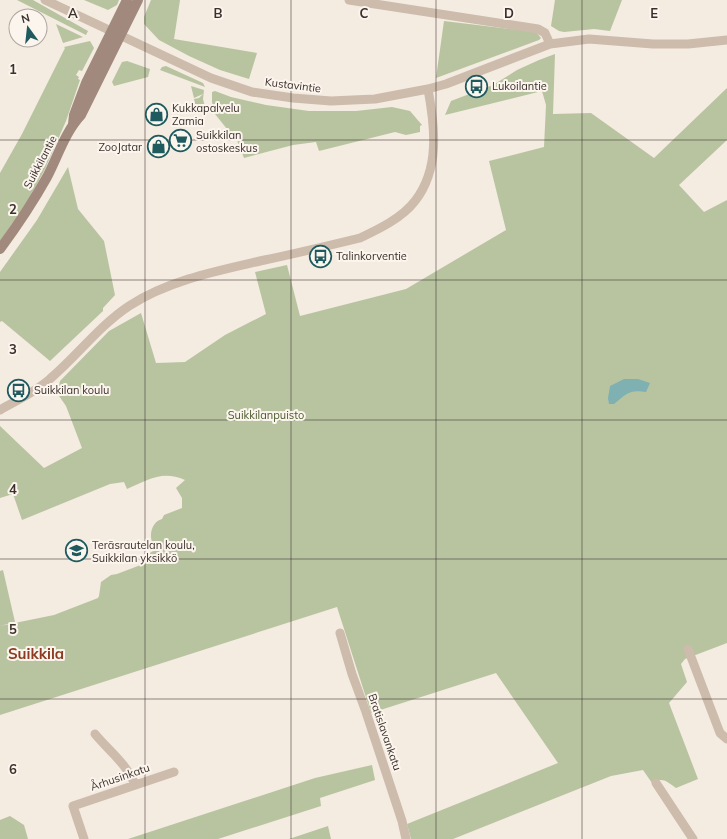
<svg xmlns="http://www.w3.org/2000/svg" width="727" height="839" font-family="Mulish,sans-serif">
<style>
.green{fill:#b8c4a0}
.water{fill:#7fb0b2}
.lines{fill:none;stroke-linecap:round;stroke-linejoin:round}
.street{stroke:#cdbbac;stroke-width:9}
.secondary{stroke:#a18a7d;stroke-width:10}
.grid{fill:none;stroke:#3b302b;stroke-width:1;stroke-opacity:0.55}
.labels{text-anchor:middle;stroke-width:4;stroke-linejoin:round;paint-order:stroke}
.street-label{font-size:11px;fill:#3b302b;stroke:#fbf5ee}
.poi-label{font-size:11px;fill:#3b302b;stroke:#fbf5ee;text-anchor:start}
.park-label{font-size:11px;fill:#4a5a2e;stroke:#fbf5ee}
.district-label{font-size:15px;font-weight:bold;fill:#8c3b22;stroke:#fbf5ee}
.grid-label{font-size:13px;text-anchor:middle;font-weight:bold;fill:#3b302b;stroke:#fbf5ee;stroke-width:4;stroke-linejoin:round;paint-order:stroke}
</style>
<rect width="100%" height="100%" fill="#f4ebe1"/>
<!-- green -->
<path class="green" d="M 17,0 L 33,0 L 88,31 L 86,35 Z
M 84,0 L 119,0 L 117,5 L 108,10 Z
M 151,0 L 180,0 L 174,39 L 257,53 L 249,79 L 220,70 L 189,56 L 159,40 L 144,24 L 144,17 Z
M 555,0 L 622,0 L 610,31 L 594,29 L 564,32 L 559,31 L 551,26 Z
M 444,21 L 536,32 L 541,38 L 539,40 L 436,78 Z
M 56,24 L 83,37 L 63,43 Z
M 90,41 L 94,48 L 82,71 L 79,70 L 76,75 L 79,77 L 78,79 L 80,80 L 66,121 L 45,169 L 30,197 L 0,241 L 0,173 L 22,134 L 65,48 L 64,47 Z
M 555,54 L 553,114 L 591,113 L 654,158 L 727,88 L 727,140 L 679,185 L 704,212 L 727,200 L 727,643 L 685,659 L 681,664 L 687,682 L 669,703 L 698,779 L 676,788 C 666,781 663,777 652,783 L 643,770 L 611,776 L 453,839 L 411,839 L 407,824 L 558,763 L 496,673 L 371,713 L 337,607 L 0,715 L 0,626 L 54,615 L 98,598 L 99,596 L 101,582 L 111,575 L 117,574 L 138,566 L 143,563 L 148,554 L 157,549 C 147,541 150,522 162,519 L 164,515 L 182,508 L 182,498 L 176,488 L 185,480 C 162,470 148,480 127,489 L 124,482 L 110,484 L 22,520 L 13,494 L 0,498 L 0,426 L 44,468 L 82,448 L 66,406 L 57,393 L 60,381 L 109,331 L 141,313 L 156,363 L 185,362 L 225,335 L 266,314 L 255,272 L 287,265 L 300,316 L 406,289 L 506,230 L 489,161 L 544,147 L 546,105 L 542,91 L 445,115 L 451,101 L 493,85 L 517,70 L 539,60 Z
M 127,61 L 150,69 L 148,77 L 114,86 L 112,82 L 122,62 Z
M 166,66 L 203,83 L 205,87 L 160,70 L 162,67 Z
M 191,86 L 204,90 L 203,99 L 206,111 L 197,113 L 194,99 L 199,98 L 203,94 L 194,98 Z
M 215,91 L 231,97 L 266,105 L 309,111 L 356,111 L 392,107 L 410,111 L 422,125 L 420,126 L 420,132 L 406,135 L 395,132 L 319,151 L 316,142 L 293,145 L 244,158 L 237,140 L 231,134 L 215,114 L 212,102 L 212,92 Z
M 68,167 L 78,209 L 104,241 L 115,295 L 103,308 L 103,311 L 50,361 L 2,321 L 0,322 L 0,272 L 37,220 Z
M 3,570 L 15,622 L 0,626 L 0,571 Z
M 372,765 L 375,780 L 320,798 L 321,806 L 218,839 L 128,839 L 315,778 Z
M 10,816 L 24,825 L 28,839 L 0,839 L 0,820 Z
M 328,826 L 331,839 L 289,839 Z"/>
<!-- water -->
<path class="water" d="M 624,379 L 638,379 L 650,383 L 646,392 C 629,389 626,394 614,404 L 609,404 L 608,398 L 610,386 Z"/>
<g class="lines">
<!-- street -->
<path class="street" d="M 45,0 L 211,78 L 252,92 L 293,98 L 331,101 L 375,99 L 428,89 L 446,84 L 550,44 L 589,39 L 653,44 L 688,44 L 727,40
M 349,0 L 538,29 L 545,33 L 550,44
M 0,410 C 17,400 36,392 51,378 C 78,355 99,326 129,306 C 167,281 216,271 260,261 C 293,254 327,246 360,238 C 379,229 402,218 415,201 C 440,169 435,127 428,89
M 340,633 L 352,674 L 366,712 L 402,821 L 406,839
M 688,649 L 720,733 L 727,739
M 95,734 C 109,751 127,764 135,785
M 656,783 L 693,839
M 84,839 L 73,806 L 174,772"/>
<!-- secondary -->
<path class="secondary" d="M 73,124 L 74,115 L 86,83 L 127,0
M 0,249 C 17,226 33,202 47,177 C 58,156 65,132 81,115 L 138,0"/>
</g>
<!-- grid -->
<path class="grid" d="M 145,0 L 145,839M 291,0 L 291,839M 436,0 L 436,839M 582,0 L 582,839M 0,140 L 727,140M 0,280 L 727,280M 0,420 L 727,420M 0,559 L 727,559M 0,699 L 727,699"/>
<!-- icons -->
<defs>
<symbol id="bus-ring" viewBox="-11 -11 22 22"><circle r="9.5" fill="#fbf5ee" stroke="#1f5a5e" stroke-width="1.5"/><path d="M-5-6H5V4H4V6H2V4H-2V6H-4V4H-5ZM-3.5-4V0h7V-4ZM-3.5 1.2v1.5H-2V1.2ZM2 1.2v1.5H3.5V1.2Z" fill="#1f5a5e"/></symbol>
<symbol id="shop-ring" viewBox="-11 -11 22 22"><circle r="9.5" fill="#fbf5ee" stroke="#1f5a5e" stroke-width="1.5"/><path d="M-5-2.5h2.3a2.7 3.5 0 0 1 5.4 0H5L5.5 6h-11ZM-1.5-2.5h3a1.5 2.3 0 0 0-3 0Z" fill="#1f5a5e"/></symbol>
<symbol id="supermarket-ring" viewBox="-11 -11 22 22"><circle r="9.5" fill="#fbf5ee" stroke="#1f5a5e" stroke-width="1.5"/><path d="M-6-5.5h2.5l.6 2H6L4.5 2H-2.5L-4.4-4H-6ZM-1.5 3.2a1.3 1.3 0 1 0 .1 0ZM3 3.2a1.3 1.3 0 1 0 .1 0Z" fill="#1f5a5e"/></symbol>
<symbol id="school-ring" viewBox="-11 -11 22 22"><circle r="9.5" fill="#fbf5ee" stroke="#1f5a5e" stroke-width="1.5"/><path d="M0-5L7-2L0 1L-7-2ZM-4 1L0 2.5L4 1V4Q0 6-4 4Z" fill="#1f5a5e"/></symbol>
</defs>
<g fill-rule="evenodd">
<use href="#bus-ring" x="464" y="74" width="25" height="25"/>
<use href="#shop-ring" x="144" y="102" width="25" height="25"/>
<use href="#supermarket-ring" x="168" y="128" width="25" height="25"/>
<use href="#shop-ring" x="146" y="134" width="25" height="25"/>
<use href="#bus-ring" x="308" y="244" width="25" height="25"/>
<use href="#bus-ring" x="6" y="378" width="25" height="25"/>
<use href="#school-ring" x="64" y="538" width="25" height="25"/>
</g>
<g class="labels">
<!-- street labels -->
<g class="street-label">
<text transform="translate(293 85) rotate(7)" y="4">Kustavintie</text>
<text transform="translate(40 162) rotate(-62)" y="4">Suikkilantie</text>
<text transform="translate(385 732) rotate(71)" y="4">Bratislavankatu</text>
<text transform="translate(120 777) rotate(-19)" y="4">Århusinkatu</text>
</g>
<!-- poi labels -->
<g class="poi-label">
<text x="492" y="90">Lukoilantie</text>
<text x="172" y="112">Kukkapalvelu<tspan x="172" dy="13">Zamia</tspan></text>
<text x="196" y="139">Suikkilan<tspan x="196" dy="13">ostoskeskus</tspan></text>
<text x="142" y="151" text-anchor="end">ZooJatar</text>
<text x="336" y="260">Talinkorventie</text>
<text x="34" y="394">Suikkilan koulu</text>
<text x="92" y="549">Teräsrautelan koulu,<tspan x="92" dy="13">Suikkilan yksikkö</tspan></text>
</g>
<!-- park labels -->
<g class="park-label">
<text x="266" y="419">Suikkilanpuisto</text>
</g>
<!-- district labels -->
<g class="district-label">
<text x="36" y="659">Suikkila</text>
</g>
</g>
<g class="grid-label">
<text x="73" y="18">A</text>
<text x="218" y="18">B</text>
<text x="364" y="18">C</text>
<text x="509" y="18">D</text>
<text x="654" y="18">E</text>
<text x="13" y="74">1</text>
<text x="13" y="214">2</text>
<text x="13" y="354">3</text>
<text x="13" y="494">4</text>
<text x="13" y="634">5</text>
<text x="13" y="774">6</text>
</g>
<!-- north arrow -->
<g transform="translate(28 28) rotate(345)"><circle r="19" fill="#fbf5ee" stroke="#aea6a0"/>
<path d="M0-3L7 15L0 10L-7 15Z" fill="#1f5a5e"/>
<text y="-6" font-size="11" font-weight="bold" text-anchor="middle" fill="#3b302b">N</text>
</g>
</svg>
